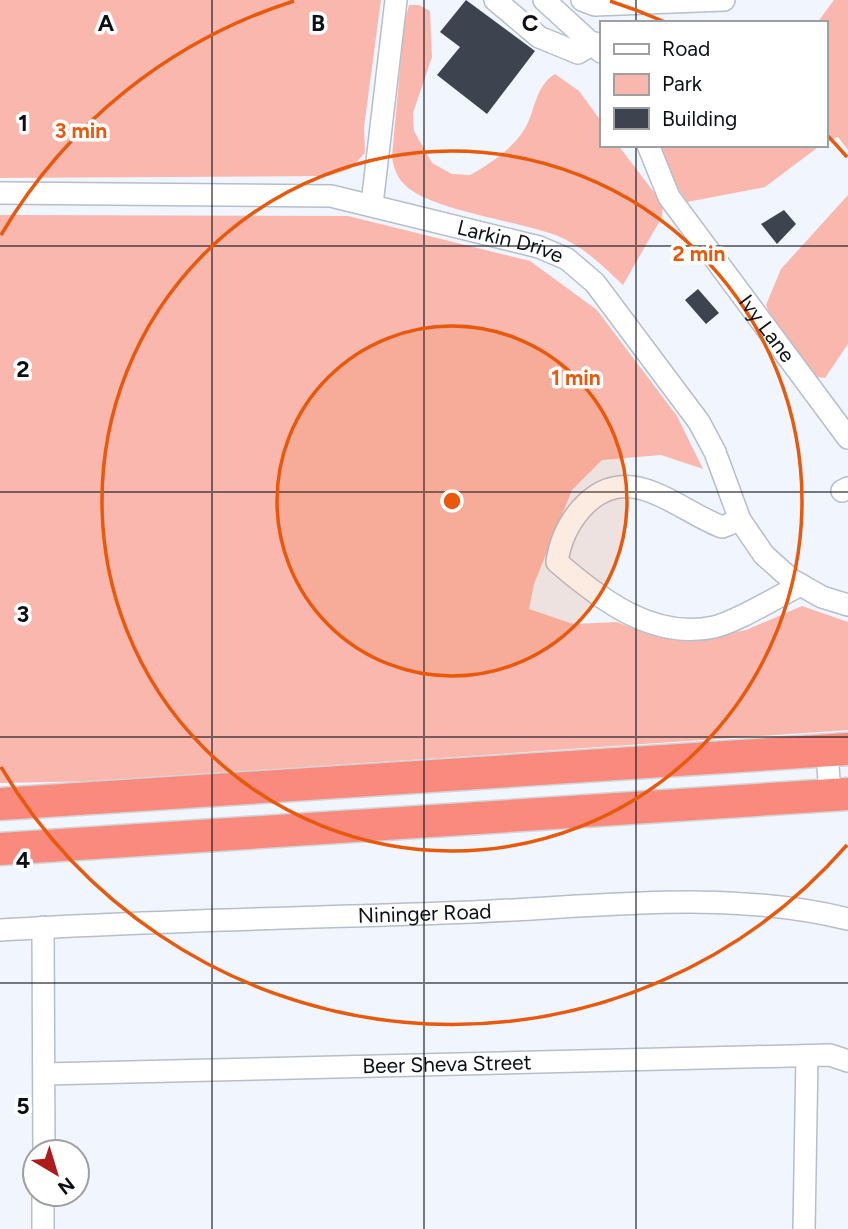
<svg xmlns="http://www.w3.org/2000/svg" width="848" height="1229" font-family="Figtree,sans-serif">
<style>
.green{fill:#fab7ad}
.building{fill:#3d434f}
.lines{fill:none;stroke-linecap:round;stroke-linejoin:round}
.minor-casing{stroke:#b6becc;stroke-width:24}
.highway-casing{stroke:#d3d4d5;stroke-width:35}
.minor{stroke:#fff;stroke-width:21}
.highway{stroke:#fa8a7d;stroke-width:32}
.grid{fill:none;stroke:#0d1015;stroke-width:2;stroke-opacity:0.55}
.ring{fill:none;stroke:#e8590c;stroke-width:3.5}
.labels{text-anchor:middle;stroke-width:7;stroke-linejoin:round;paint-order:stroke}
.street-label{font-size:21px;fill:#0d1015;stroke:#fff}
.grid-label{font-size:23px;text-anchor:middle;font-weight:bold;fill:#0d1015;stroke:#fff;stroke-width:7;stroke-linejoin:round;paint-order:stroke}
.centre{fill:#e8590c;stroke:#fff;stroke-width:3.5}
.ring-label{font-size:21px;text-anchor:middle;font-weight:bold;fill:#e8590c;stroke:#fff;stroke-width:7;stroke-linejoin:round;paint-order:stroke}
</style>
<rect width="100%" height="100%" fill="#f0f5fe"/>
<!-- green -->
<path class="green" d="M 0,0 L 381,0 L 364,127 L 365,153 L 350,169 L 328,176 L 0,178 Z
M 834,0 L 848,0 L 848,150 L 838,137 L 825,142 L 825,23 L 817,23 Z
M 409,5 L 419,5 L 430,11 L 432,57 L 413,113 L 414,131 L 432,163 L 452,174 L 470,175 C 489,165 512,149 524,130 C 536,111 534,87 555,74 L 579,91 L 601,121 L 601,145 L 618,145 L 663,204 L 662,217 L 623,285 C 603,266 584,247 558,236 C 521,221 431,211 405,185 C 397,177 393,167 392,156 L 404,25 Z
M 662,145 L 821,145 L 765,187 L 687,202 L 663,165 Z
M 848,195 L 848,344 L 825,378 L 807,376 L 778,333 L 766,305 L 781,269 Z
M 0,215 L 348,216 L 530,261 L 597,310 L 677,416 L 703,469 L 661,455 L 602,460 L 572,490 L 534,584 L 529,609 L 573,624 L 617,622 L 650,635 L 696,640 L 746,630 L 802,606 L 848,622 L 848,730 L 103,781 L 0,783 Z"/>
<!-- building -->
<path class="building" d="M 466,0 L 535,51 L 487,114 L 437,75 L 460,47 L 440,32 Z
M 784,210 L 796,224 L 777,244 L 761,224 Z
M 698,289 L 719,313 L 706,324 L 685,300 Z"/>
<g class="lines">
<defs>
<g id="minor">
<path d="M 495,0 L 539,37 L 578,53 L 595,43"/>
<path d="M 544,0 L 601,52"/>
<path d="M 582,0 L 595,5 L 724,0"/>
<path id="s1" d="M 648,145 L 669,197 L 848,438"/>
<path id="s2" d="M 0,193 L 331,196 L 539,247 L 567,259 L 595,283 L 699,422 L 715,452 L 740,520 L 764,555 L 792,580 L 822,597 L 848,605"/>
<path d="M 372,204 L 396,0"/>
<path d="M 842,491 L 848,488"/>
<path d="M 740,520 L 722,527 C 675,509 627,457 581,509 C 567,525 560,541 557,562 C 601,600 653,640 714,627 C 737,622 778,596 801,585"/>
<path d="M 827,750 L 830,796"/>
<path d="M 43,927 L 44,1152"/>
<path id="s3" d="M 0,930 C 157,920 315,918 472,912 C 596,907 727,889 848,919"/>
<path id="s4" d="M 45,1074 L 830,1055 L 848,1061"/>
<path d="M 43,1229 L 43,1194"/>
<path d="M 804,1229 L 807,1056"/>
</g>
<path id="highway" d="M 0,804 L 848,749
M 0,849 L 848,794"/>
</defs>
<!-- minor casing -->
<use href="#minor" class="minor-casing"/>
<!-- highway casing -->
<use href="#highway" class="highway-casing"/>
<!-- minor -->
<use href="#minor" class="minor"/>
<!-- highway -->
<use href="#highway" class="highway"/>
</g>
<!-- grid -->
<path class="grid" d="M 212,0 L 212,1229M 424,0 L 424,1229M 636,0 L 636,23M 636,145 L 636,1229M 0,246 L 848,246M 0,492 L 848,492M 0,737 L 848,737M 0,983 L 848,983"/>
<!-- distance rings -->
<circle cx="452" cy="501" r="175" fill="#e8590c" fill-opacity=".12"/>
<g class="ring">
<circle cx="452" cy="501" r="175"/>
<circle cx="452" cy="501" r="350"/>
<path d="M847 845A524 524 0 0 1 1 767M1 235A524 524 0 0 1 294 1M610 1A524 524 0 0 1 665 22M826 134A524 524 0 0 1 847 157"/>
</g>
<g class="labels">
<!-- street labels -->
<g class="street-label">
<text dy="7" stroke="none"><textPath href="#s2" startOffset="516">Larkin Drive</textPath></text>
<text dy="7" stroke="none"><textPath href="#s1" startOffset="220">Ivy Lane</textPath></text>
<text dy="7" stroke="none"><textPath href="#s3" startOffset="425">Nininger Road</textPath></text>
<text dy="7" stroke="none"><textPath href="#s4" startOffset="402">Beer Sheva Street</textPath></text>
</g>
</g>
<g class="grid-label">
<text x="106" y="31">A</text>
<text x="318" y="31">B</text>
<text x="530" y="31">C</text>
<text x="23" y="131">1</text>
<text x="23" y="377">2</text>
<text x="23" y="622">3</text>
<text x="23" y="868">4</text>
<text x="23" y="1114">5</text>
</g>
<circle cx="452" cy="501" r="10" class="centre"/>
<g class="ring-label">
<text x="81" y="138">3 min</text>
<text x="699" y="261">2 min</text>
<text x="576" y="385">1 min</text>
</g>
<!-- legend -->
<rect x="600" y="21" width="228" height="126" fill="#ffffff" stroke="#9e9fa1" stroke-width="2"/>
<rect x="614" y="44" width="35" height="10" fill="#ffffff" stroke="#9e9fa1" stroke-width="2"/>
<text x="662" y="56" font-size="21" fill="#0d1015">Road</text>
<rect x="614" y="74" width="35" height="21" fill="#fab7ad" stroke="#9e9fa1" stroke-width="2"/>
<text x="662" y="91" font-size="21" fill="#0d1015">Park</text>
<rect x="614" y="108" width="35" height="21" fill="#3d434f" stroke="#9e9fa1" stroke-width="2"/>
<text x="662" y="126" font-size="21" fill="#0d1015">Building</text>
<!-- north arrow -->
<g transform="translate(56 1173) rotate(142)"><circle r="33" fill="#ffffff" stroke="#9e9fa1" stroke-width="2"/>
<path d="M0-5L12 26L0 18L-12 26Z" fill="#ad1c1b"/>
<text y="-10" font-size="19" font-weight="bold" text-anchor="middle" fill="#0d1015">N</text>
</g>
</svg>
